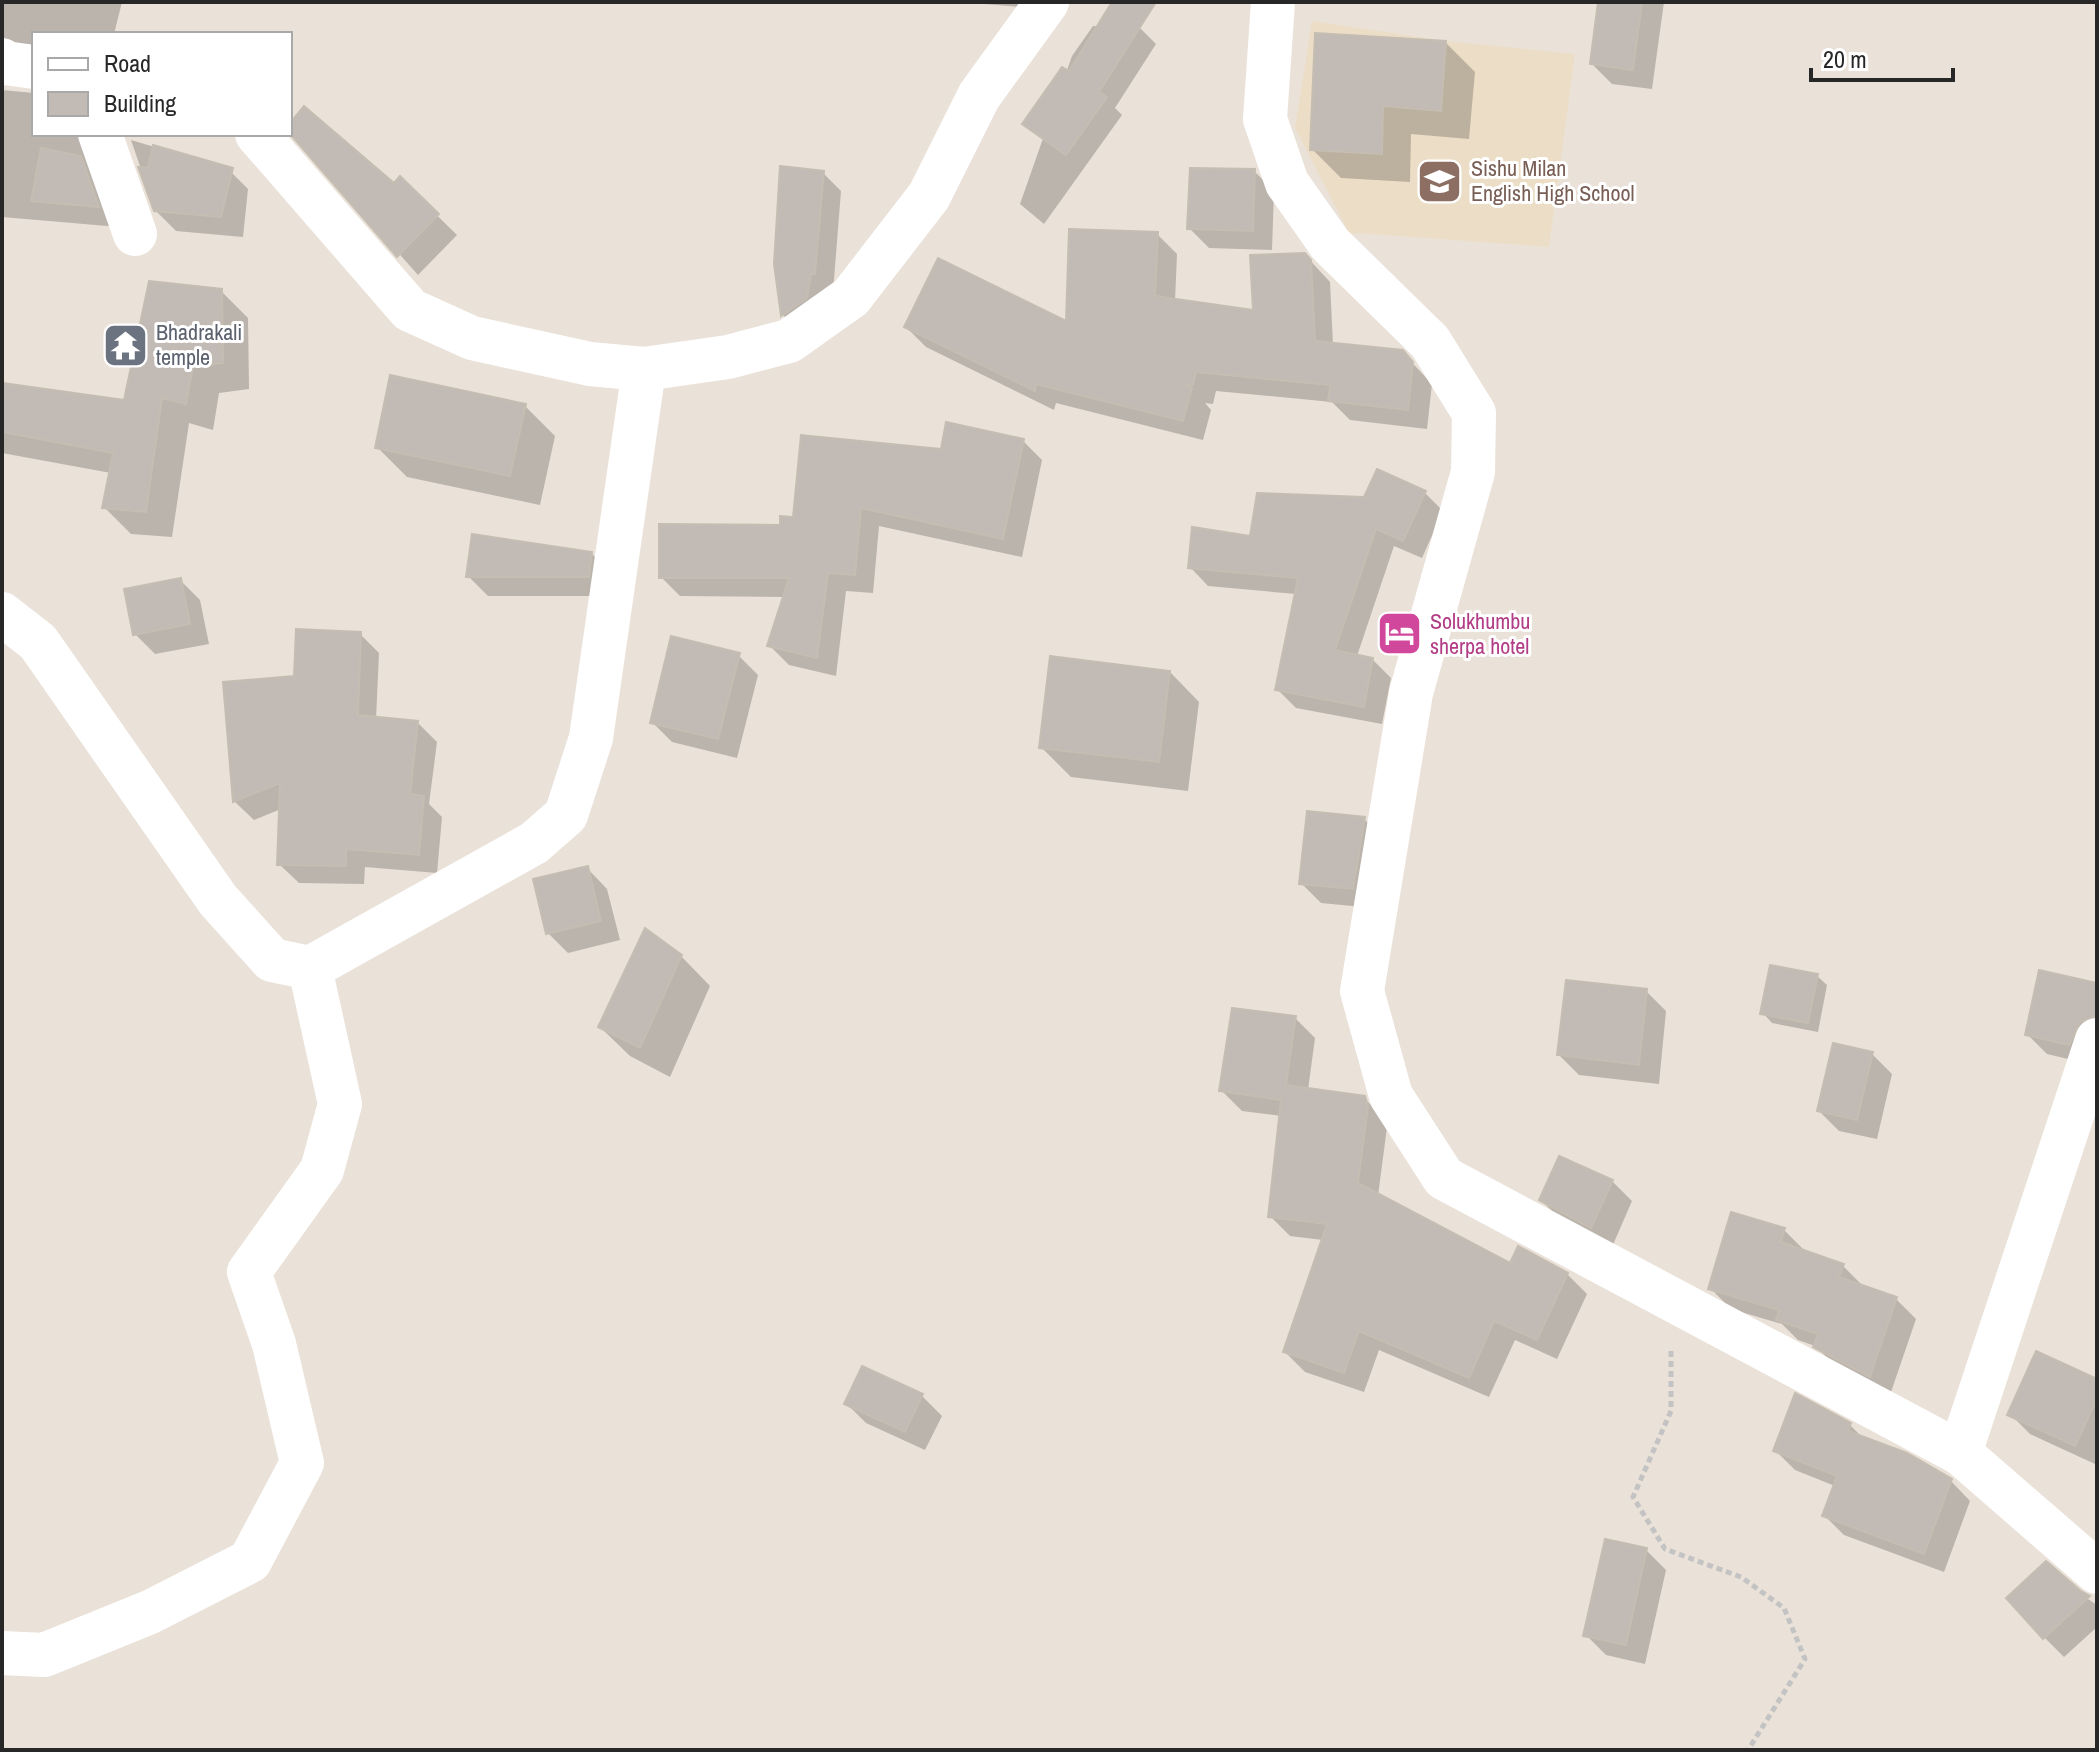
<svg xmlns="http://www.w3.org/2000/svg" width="2099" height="1752" font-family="'Archivo Narrow',sans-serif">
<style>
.education{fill:#ecdec6}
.shadow{fill:#0003}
.building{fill:#c2bbb5;stroke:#c5bdb2;stroke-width:2}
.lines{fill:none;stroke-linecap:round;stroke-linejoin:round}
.path{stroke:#c3c3c3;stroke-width:5;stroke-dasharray:6 4;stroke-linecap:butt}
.street{stroke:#fff;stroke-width:44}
.labels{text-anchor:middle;stroke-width:6;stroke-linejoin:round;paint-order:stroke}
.education-label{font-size:22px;fill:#785e54;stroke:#fff;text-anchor:start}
.worship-label{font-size:22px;fill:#5b616d;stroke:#fff;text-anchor:start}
.hotel-label{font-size:22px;fill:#b23c85;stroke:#fff;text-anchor:start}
</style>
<rect width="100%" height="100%" fill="#eae1d8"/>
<!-- education -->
<path class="education" d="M 1312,21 L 1446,41 L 1575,54 L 1549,247 L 1356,233 L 1350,235 L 1295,128 Z"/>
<!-- shadow -->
<path class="shadow" d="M 2,2 L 122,2 L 114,34 L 34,34 L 34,58 L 2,71 Z
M 960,2 L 1053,2 L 1045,9 Z
M 1600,2 L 1664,2 L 1652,89 L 1612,84 L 1592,64 Z
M 1093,26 L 1140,28 L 1156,44 L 1115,108 L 1122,115 L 1044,224 L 1020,204 L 1072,56 Z
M 1446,43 L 1475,72 L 1469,139 L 1411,134 L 1410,182 L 1341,178 L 1312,149 Z
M 2,90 L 34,93 L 34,134 L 87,134 L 119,227 L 2,217 Z
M 290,126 L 394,186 L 400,179 L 457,235 L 418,275 L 290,131 Z
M 131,140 L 228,169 L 248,189 L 243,237 L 176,231 L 155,210 Z
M 1254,171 L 1274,191 L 1272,250 L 1209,248 L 1189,228 Z
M 823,173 L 841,191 L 833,292 L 801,333 L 783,315 L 776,264 Z
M 1157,234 L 1177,254 L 1175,301 L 1255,313 L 1305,255 L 1330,282 L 1333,345 L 1402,352 L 1432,384 L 1427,429 L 1350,420 L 1332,402 L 1216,391 L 1213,404 L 1205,403 L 1211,410 L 1203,440 L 1056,403 L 1054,410 L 926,347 L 906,327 L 1068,324 Z
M 221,291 L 248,318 L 249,389 L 219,393 L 213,430 L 189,423 L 172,537 L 131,534 L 104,507 L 111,473 L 2,453 L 2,385 L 126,402 Z
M 525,406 L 555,436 L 540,505 L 407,477 L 377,447 Z
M 1023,441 L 1042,460 L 1022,557 L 879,526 L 873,593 L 846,591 L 836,676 L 789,665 L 770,646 L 785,597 L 680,596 L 661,577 L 781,527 L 942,451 Z
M 1425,493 L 1443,511 L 1422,558 L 1394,546 L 1357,656 L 1372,659 L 1391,678 L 1382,724 L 1296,708 L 1278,690 L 1296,594 L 1208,586 L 1190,567 L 1252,538 L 1365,499 Z
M 592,554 L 612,574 L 608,596 L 488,596 L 468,576 Z
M 180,580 L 200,600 L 209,644 L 155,654 L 135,634 Z
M 360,634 L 379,653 L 376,719 L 418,723 L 437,742 L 429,804 L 442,817 L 437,873 L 365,867 L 364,884 L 299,883 L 279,864 L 281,809 L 254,820 L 235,802 L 225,683 L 296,678 Z
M 738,655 L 758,675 L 737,758 L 672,742 L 652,722 Z
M 1170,672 L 1199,702 L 1188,791 L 1071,777 L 1041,747 Z
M 1364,819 L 1384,839 L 1373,908 L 1321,903 L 1301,883 Z
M 587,868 L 607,889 L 620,940 L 568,953 L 548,933 Z
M 681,956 L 710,986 L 670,1077 L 630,1056 L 600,1027 Z
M 1817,976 L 1827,985 L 1818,1032 L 1772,1023 L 1763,1013 Z
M 2097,985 L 2097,1047 L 2089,1064 L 2047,1054 L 2027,1034 Z
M 1646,991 L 1666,1011 L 1659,1084 L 1579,1075 L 1559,1055 Z
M 1295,1018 L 1315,1038 L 1308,1090 L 1364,1098 L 1384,1118 L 1387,1127 L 1378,1196 L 1511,1265 L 1567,1274 L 1587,1294 L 1557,1359 L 1515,1340 L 1489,1397 L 1379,1350 L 1364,1392 L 1305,1372 L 1285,1352 L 1323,1240 L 1290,1236 L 1270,1216 L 1282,1116 L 1242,1111 L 1222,1091 Z
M 1872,1054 L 1892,1074 L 1877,1139 L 1839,1131 L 1819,1111 Z
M 1612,1181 L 1632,1201 L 1612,1247 L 1561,1220 L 1541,1200 Z
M 1784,1230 L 1804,1250 L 1803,1252 L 1843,1266 L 1863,1286 L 1896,1299 L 1916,1319 L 1890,1395 L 1836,1366 L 1815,1346 L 1798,1340 L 1782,1324 L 1731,1309 L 1711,1289 Z
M 2097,1381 L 2095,1464 L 2030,1434 L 2010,1414 Z
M 922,1396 L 942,1416 L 925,1450 L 866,1423 L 846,1403 Z
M 1850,1425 L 1864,1439 L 1950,1480 L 1970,1501 L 1944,1572 L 1844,1535 L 1824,1515 L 1835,1486 L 1795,1470 L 1775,1450 Z
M 1646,1550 L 1666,1570 L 1645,1664 L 1606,1655 L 1586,1635 Z
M 2079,1593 L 2097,1605 L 2097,1627 L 2064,1657 L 2044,1637 Z"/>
<!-- building -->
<path class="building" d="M 1112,2 L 1156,2 L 1099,92 L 1107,97 L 1066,155 L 1022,124 L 1062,67 L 1069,71 Z
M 1598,2 L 1642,2 L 1633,70 L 1590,64 Z
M 1315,33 L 1446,41 L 1441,111 L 1383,106 L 1382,154 L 1310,150 Z
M 304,106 L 394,183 L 400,176 L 439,214 L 397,257 L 290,134 L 290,123 Z
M 153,145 L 233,168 L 221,217 L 154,211 L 138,167 L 148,168 Z
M 41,148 L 81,156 L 99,207 L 31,201 Z
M 780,166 L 824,171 L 815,274 L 811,274 L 807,298 L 781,316 L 774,264 Z
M 1190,168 L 1255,169 L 1253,231 L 1187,229 Z
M 1069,229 L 1158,232 L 1155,296 L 1253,310 L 1250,255 L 1305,253 L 1311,260 L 1315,341 L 1403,350 L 1413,362 L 1408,410 L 1328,401 L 1330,385 L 1196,372 L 1193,385 L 1183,384 L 1192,388 L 1183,421 L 1036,384 L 1035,391 L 904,327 L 938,258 L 1066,321 Z
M 149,281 L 222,289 L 223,363 L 193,367 L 186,404 L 162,398 L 146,512 L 102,508 L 113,453 L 2,432 L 2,383 L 124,400 Z
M 390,375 L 526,404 L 510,476 L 375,448 Z
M 946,422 L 1024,439 L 1003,539 L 861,508 L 855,575 L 828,573 L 817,658 L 767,646 L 789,578 L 659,578 L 659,524 L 780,525 L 780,516 L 793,517 L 801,435 L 941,449 Z
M 1377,469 L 1426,491 L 1403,541 L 1376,529 L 1335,650 L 1373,658 L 1364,707 L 1275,690 L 1298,578 L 1188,568 L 1192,527 L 1250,536 L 1257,493 L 1364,497 Z
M 472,534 L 592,552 L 589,577 L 466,577 Z
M 181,578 L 190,624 L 133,635 L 124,589 Z
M 296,629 L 361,632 L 358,715 L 418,721 L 410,794 L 424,796 L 419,855 L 346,849 L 346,866 L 277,865 L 280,783 L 233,802 L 223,682 L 294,676 Z
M 671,636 L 740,653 L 718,739 L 650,723 Z
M 1050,656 L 1170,671 L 1159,762 L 1039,748 Z
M 1307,811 L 1365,817 L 1353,889 L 1299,884 Z
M 588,866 L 601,921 L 546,934 L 533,879 Z
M 645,928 L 682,955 L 640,1048 L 598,1027 Z
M 1770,965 L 1818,974 L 1808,1023 L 1760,1014 Z
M 2039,970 L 2097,983 L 2097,1016 L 2080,1022 L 2069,1045 L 2025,1035 Z
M 1566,980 L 1647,989 L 1639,1065 L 1557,1055 Z
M 1232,1008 L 1296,1016 L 1286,1085 L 1365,1096 L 1368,1106 L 1358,1183 L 1510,1263 L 1518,1246 L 1568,1273 L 1537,1340 L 1494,1321 L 1469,1378 L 1359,1331 L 1344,1373 L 1283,1352 L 1327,1224 L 1268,1217 L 1281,1100 L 1219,1091 Z
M 1833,1043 L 1873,1052 L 1857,1120 L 1817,1111 Z
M 1559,1156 L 1613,1180 L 1591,1228 L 1539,1200 Z
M 1731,1212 L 1785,1228 L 1781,1242 L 1844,1264 L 1839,1277 L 1897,1297 L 1870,1377 L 1813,1347 L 1818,1334 L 1776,1320 L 1779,1310 L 1708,1289 Z
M 2036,1351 L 2097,1379 L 2097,1399 L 2075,1446 L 2007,1415 Z
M 862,1366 L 923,1394 L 905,1432 L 844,1404 Z
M 1795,1393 L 1851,1423 L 1848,1431 L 1907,1453 L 1952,1479 L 1924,1554 L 1822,1516 L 1837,1476 L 1773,1451 Z
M 1605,1539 L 1647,1548 L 1626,1645 L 1583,1636 Z
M 2046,1561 L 2081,1591 L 2090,1596 L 2043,1639 L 2006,1598 Z"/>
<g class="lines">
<!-- path -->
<path class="path" d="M 1671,1351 L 1671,1411 L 1633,1497 L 1665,1549 L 1741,1577 L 1784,1608 L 1805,1659 L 1748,1750"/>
<!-- street -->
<path class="street" d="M 1273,2 L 1265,119 L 1287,183 L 1330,244 L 1430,342 L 1474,413 L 1473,472 L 1411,693 L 1362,991 L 1391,1096 L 1444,1178 L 1960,1453 L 2097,1572
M 2,60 L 5,63 L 34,67
M 100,134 L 135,234
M 257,134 L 410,310 L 472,338 L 590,364 L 644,369
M 2,614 L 38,642 L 218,900 L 272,960 L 310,968 L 534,843 L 566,815 L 591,738 L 644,369 L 728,357 L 789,341 L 851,297 L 929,196 L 979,96 L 1047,2
M 1960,1453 L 2097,1040
M 2,1653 L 44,1655 L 150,1612 L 250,1561 L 302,1463 L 274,1344 L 249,1272 L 322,1170 L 340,1104 L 310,968"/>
</g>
<!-- icons -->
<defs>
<symbol id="school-square" viewBox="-11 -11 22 22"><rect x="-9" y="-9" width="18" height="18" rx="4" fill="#8d6e63" stroke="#fff"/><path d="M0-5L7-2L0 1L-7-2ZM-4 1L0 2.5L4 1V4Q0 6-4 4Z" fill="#fff"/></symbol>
<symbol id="temple-square" viewBox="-11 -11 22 22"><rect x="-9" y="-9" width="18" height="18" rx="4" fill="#6b7280" stroke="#fff"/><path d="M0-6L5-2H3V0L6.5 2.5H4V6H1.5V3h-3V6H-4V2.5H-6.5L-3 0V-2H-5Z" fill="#fff"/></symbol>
<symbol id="hotel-square" viewBox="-11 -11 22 22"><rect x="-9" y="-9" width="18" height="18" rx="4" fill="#d1479c" stroke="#fff"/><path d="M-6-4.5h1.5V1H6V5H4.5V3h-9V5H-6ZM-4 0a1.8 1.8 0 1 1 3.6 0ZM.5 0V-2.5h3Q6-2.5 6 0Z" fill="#fff"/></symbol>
</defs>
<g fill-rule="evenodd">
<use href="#school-square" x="1414" y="156" width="51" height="51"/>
<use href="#temple-square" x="100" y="320" width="51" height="51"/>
<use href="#hotel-square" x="1374" y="608" width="51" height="51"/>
</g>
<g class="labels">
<!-- education labels -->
<g class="education-label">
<text x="1471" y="176">Sishu Milan<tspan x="1471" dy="25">English High School</tspan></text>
</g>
<!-- worship labels -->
<g class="worship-label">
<text x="156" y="340">Bhadrakali<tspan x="156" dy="25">temple</tspan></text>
</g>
<!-- hotel labels -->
<g class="hotel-label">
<text x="1430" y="629">Solukhumbu<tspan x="1430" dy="25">sherpa hotel</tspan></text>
</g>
</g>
<!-- border -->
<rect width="2099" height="1752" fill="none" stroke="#272727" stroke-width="8"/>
<!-- legend -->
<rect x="32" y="32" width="260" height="104" fill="#ffffff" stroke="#a9a9a9" stroke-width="2"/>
<rect x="48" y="58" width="40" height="12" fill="#ffffff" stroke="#a9a9a9" stroke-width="2"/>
<text x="104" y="72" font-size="24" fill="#272727">Road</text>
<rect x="48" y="92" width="40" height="24" fill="#c2bbb5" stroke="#a9a9a9" stroke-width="2"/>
<text x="104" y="112" font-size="24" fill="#272727">Building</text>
<!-- scale -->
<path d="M1811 68v12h142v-12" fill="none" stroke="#272727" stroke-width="4"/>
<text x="1823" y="68" font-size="24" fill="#272727" stroke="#ffffff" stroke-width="6" paint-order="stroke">20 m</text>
</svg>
